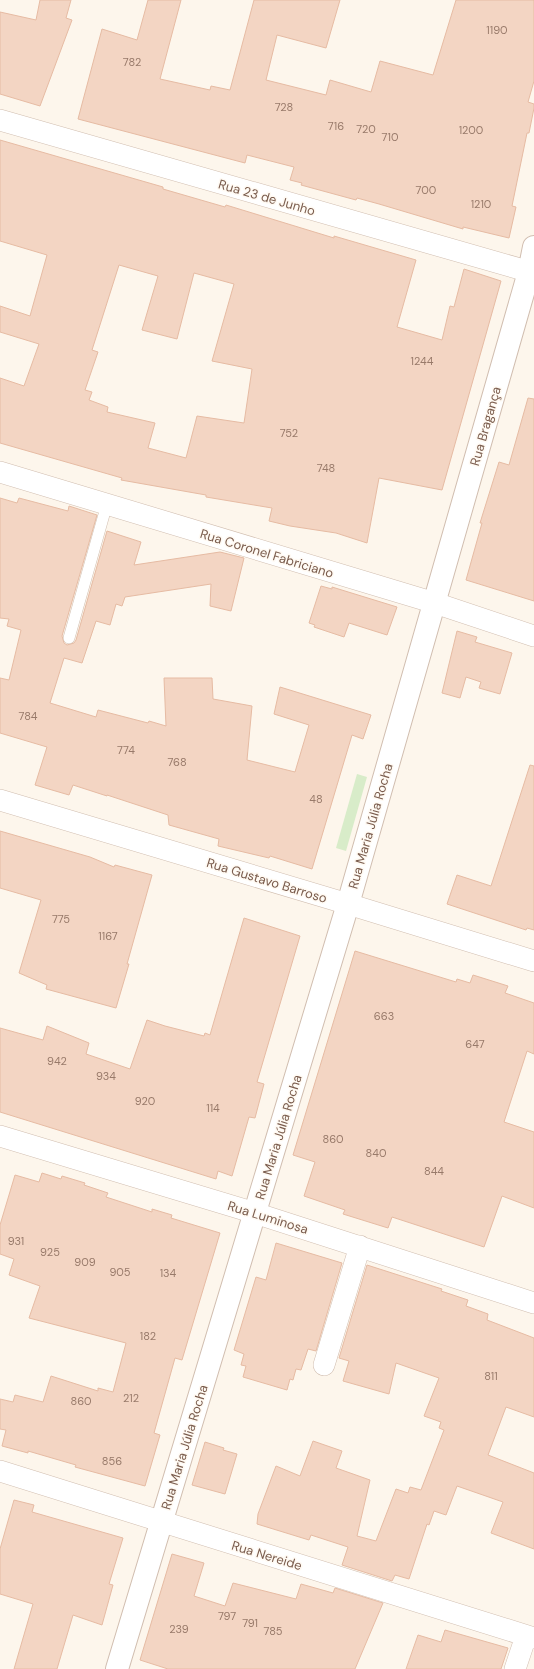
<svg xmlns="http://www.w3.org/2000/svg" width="534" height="1669" font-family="'DM Sans',sans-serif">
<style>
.green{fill:#d8ecc9}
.building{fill:#f3d5c3;stroke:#e6bba3;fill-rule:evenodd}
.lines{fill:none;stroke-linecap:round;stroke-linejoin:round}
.service-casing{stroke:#d1beb0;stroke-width:12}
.minor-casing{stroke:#d1beb0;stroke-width:22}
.tertiary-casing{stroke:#d1beb0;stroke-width:24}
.service{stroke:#fff;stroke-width:11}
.minor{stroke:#fff;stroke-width:21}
.tertiary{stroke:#fff;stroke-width:22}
.labels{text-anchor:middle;stroke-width:3;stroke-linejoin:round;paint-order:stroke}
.number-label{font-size:11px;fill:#987a6a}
.street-label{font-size:13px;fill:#7a5c4d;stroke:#fffaf3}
</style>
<rect width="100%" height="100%" fill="#fdf6ec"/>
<!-- green -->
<path class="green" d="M 357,774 L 367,777 L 346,851 L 336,848 Z"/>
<!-- building -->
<path class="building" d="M 40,0 L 71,0 L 66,18 L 72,20 L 40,106 L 0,94 L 0,12 L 36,20 Z
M 148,0 L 181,0 L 160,79 L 210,90 L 211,86 L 230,90 L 254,0 L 340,0 L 326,48 L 277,35 L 266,80 L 326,95 L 330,80 L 371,92 L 380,61 L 433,75 L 456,0 L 534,0 L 534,81 L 528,102 L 534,104 L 534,108 L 529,133 L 527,133 L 512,206 L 516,207 L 509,238 L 463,227 L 463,229 L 379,204 L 357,198 L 356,200 L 301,185 L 302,183 L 290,180 L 294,167 L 247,155 L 245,163 L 78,119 L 102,29 L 137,40 Z
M 0,140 L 163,187 L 163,189 L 225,207 L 226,205 L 334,238 L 334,236 L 416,260 L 397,327 L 442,340 L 450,306 L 454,307 L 464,269 L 501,281 L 442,490 L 379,478 L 367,543 L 336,533 L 290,526 L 269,521 L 272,508 L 206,497 L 206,495 L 121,480 L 122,478 L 0,443 L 0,378 L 24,386 L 39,344 L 0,332 L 0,306 L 30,316 L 47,255 L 0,241 ZM 119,265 L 158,276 L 142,330 L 177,339 L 194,273 L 234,284 L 212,361 L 252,369 L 244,423 L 197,416 L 186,458 L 148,448 L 155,423 L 107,412 L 108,407 L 89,400 L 92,392 L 85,390 L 98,352 L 92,350 Z
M 528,398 L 534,399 L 534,601 L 466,580 L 482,523 L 480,523 L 499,462 L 509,465 Z
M 0,498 L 17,503 L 19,498 L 68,511 L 69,506 L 97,515 L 62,636 L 64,643 L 67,645 L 74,643 L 76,640 L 107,531 L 141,542 L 134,565 L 220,552 L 244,558 L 231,611 L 210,606 L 211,584 L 125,597 L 122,606 L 116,604 L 110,625 L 96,621 L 82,663 L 64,658 L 50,703 L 96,717 L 98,710 L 148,723 L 149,721 L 166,726 L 164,678 L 212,678 L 213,699 L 252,706 L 247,760 L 295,772 L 309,725 L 274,714 L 280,687 L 371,715 L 363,739 L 352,735 L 312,869 L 270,856 L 269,858 L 218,846 L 219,839 L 169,825 L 168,815 L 107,795 L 107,796 L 73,785 L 69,795 L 35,785 L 47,747 L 0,733 L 0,678 L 9,680 L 21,630 L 7,626 L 9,619 L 0,618 Z
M 321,586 L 332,589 L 332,587 L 397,607 L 387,635 L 349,623 L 344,637 L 314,627 L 315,625 L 309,623 Z
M 457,631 L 477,637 L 475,642 L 512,653 L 500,694 L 479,688 L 481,682 L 466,677 L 460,698 L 442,693 Z
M 530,765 L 534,766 L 534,930 L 527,928 L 526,930 L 447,904 L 457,875 L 491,886 Z
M 0,831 L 90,857 L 114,867 L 115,865 L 152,875 L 127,964 L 129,964 L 116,1008 L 46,989 L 47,985 L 19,973 L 41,900 L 0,888 Z
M 244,918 L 300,936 L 257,1082 L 264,1084 L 255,1118 L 249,1117 L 232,1176 L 218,1171 L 216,1179 L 0,1112 L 0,1028 L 43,1040 L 47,1026 L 89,1043 L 86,1054 L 130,1069 L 147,1020 L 165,1026 L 204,1036 L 205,1033 L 210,1035 Z
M 355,951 L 456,982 L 457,979 L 470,983 L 473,975 L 508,986 L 505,993 L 534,1003 L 534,1054 L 527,1051 L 504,1122 L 534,1132 L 534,1208 L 502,1196 L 484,1247 L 392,1217 L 388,1228 L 343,1214 L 345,1210 L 304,1196 L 315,1162 L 293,1155 Z
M 42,1173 L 61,1179 L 62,1176 L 85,1183 L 84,1185 L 108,1193 L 106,1197 L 152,1212 L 152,1209 L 172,1215 L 171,1218 L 220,1233 L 182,1360 L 175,1358 L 154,1433 L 160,1435 L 145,1486 L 75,1467 L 76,1465 L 28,1451 L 28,1453 L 2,1446 L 6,1430 L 0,1429 L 0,1399 L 13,1402 L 15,1395 L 43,1402 L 51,1376 L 98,1391 L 98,1388 L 113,1392 L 126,1343 L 29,1318 L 40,1286 L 9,1275 L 14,1259 L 0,1254 L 0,1225 L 15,1175 L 39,1182 Z
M 276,1243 L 342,1263 L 316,1351 L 308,1349 L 301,1370 L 296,1369 L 293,1380 L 290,1379 L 287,1390 L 243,1377 L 246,1366 L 241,1365 L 244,1354 L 234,1350 L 256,1277 L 266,1280 Z
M 367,1265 L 442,1289 L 441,1291 L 468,1300 L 466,1306 L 488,1314 L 487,1320 L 534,1338 L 534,1417 L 506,1407 L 488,1455 L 534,1473 L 534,1549 L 491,1533 L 503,1502 L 457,1486 L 446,1515 L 434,1511 L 429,1525 L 427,1524 L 409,1579 L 395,1575 L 392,1581 L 342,1565 L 348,1547 L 311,1535 L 309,1540 L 257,1524 L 258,1514 L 276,1466 L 300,1476 L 313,1441 L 342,1451 L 336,1468 L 370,1480 L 357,1536 L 376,1541 L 396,1489 L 408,1493 L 410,1487 L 421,1490 L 444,1430 L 439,1428 L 441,1422 L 424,1416 L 439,1378 L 396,1363 L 389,1394 L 343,1381 L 349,1361 L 339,1358 Z
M 205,1442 L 224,1448 L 223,1450 L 237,1454 L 225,1494 L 192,1485 Z
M 14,1500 L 34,1505 L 32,1512 L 123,1538 L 109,1584 L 113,1585 L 102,1625 L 73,1615 L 57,1669 L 14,1669 L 33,1604 L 0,1594 L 0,1549 Z
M 172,1554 L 204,1563 L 194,1596 L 225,1606 L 233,1583 L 296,1599 L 301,1584 L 333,1593 L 335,1588 L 383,1603 L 355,1669 L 168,1669 L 140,1660 Z
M 445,1630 L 508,1648 L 501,1669 L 406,1669 L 418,1635 L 441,1642 Z"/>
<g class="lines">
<defs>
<path id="service" d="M 69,638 L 107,504"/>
<path id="minor" d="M 0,120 L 534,273
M 0,472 L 435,603 L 534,636
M 0,800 L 348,904 L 534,961
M 0,1136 L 255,1213 L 534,1303
M 324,1365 L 360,1246
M 0,1471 L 534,1638
M 515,1669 L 526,1636"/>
<path id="tertiary" d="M 117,1669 L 348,904 L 529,272 L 534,247"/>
</defs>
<!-- service casing -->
<use href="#service" class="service-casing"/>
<!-- minor casing -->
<use href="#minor" class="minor-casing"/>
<!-- tertiary casing -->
<use href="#tertiary" class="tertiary-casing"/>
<!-- service -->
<use href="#service" class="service"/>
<!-- minor -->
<use href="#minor" class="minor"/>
<!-- tertiary -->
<use href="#tertiary" class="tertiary"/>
</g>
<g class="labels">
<!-- number labels -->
<g class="number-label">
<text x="497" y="34">1190</text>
<text x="132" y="66">782</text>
<text x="284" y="111">728</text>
<text x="336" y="130">716</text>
<text x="366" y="133">720</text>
<text x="471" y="134">1200</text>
<text x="390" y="141">710</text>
<text x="426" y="194">700</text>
<text x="481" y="208">1210</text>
<text x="422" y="365">1244</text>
<text x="289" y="437">752</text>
<text x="326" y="472">748</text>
<text x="28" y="720">784</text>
<text x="126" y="754">774</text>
<text x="177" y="766">768</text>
<text x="316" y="803">48</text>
<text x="61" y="923">775</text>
<text x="108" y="940">1167</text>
<text x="384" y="1020">663</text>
<text x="475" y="1048">647</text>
<text x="57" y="1065">942</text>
<text x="106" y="1080">934</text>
<text x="145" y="1105">920</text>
<text x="213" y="1112">114</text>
<text x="333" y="1143">860</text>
<text x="376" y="1157">840</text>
<text x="434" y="1175">844</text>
<text x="16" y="1245">931</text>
<text x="50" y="1256">925</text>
<text x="85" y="1266">909</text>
<text x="120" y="1276">905</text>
<text x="168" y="1277">134</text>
<text x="148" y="1340">182</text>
<text x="491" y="1380">811</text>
<text x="131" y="1402">212</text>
<text x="81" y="1405">860</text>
<text x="112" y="1465">856</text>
<text x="227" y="1620">797</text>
<text x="250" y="1627">791</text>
<text x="179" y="1633">239</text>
<text x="273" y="1635">785</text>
</g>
<!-- street labels -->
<g class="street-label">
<text transform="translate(267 197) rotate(16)" y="5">Rua 23 de Junho</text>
<text transform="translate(485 426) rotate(-74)" y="5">Rua Bragança</text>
<text transform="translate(267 553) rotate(17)" y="5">Rua Coronel Fabriciano</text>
<text transform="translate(370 826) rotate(-74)" y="5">Rua Maria Júlia Rocha</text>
<text transform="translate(267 880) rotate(17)" y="5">Rua Gustavo Barroso</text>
<text transform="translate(278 1137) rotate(-73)" y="5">Rua Maria Júlia Rocha</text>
<text transform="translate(268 1217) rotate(17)" y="5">Rua Luminosa</text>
<text transform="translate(184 1447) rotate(-73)" y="5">Rua Maria Júlia Rocha</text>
<text transform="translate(267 1555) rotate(17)" y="5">Rua Nereide</text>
</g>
</g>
</svg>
